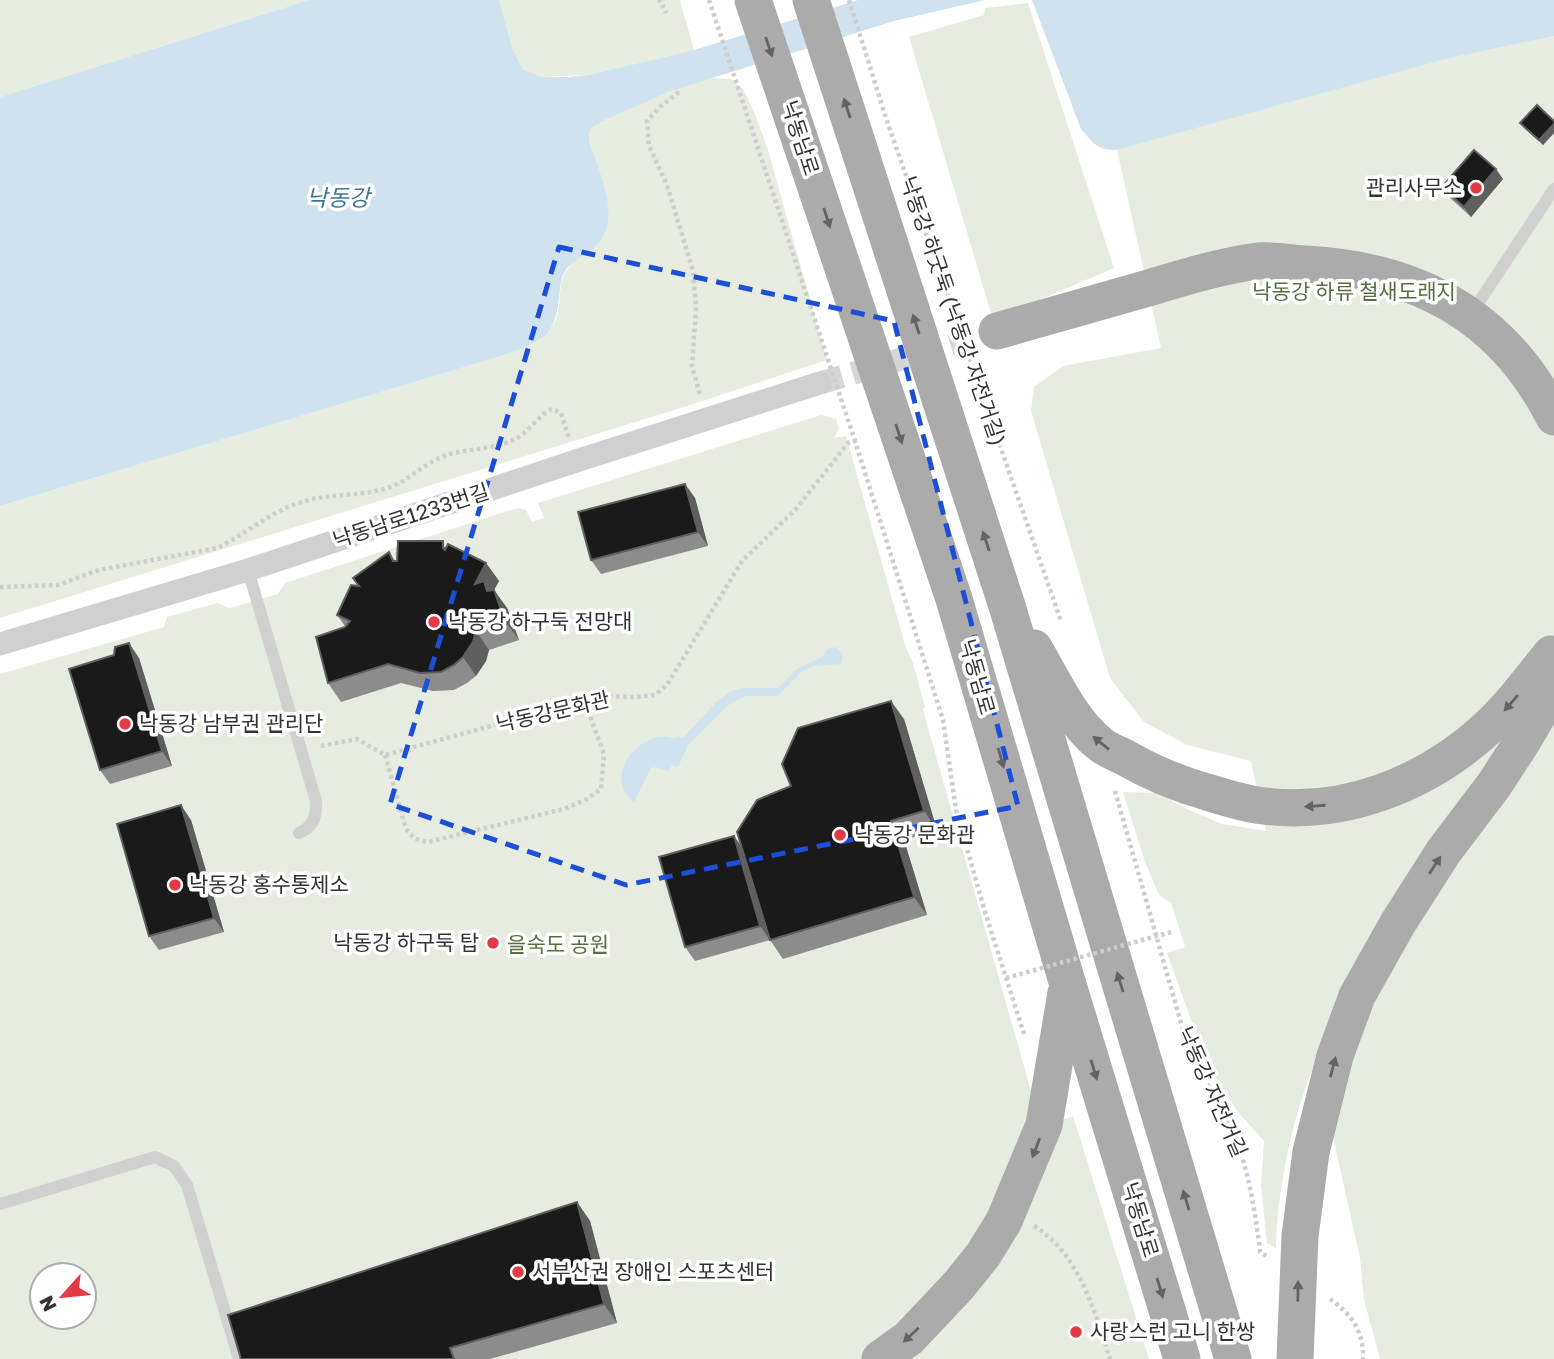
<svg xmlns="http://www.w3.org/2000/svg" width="1554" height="1359" font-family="'Golos Text','Noto Sans KR',sans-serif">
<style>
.green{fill:#e6ecdf;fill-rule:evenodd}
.water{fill:#cfe2ee}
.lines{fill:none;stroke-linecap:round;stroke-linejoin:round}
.minor-tunnel{stroke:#d6d6d6;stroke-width:23;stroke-dasharray:23 11;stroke-linecap:butt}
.path{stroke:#cdcdcd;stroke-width:4.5;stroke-dasharray:3.5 3.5;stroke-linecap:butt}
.service{stroke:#d0d0d0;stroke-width:12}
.minor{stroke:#d0d0d0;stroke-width:23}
.primary{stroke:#ababab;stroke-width:37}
.path-bridge{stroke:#cdcdcd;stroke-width:4.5;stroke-dasharray:3.5 3.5;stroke-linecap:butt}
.wall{fill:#8c8c8c}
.shaded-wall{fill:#5f5f5f}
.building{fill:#1a1a1a;stroke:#5f5f5f;stroke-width:2}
.oneway{fill:#636363}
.marked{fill:none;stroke:#1d4ed8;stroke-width:5;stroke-dasharray:14 9;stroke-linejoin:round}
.poi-dot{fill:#e63946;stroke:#fff;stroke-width:2.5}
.labels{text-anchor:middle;stroke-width:7;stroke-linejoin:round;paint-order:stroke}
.street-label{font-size:21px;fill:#333;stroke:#fff}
.poi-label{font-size:21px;fill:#333;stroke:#fff;text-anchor:start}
.park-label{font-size:21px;fill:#56703f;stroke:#fff}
.water-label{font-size:23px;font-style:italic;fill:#3f7597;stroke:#fff}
</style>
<rect width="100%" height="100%" fill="#fff"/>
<!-- green -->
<path class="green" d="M 0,0 L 309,0 L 0,97 Z
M 499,0 L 680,0 L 694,50 L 588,75 L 541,77 L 523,69 L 513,50 Z
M 1028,3 L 1114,268 L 993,320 L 909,37 L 984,15 L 985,8 Z
M 1554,36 L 1554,1359 L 1380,1359 L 1364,1300 L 1360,1258 L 1316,1061 C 1293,1113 1277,1190 1276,1248 L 1267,1243 L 1261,1185 L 1264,1141 L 1238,1112 L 1207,1064 L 1167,953 L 1185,947 L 1171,903 L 1159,895 L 1145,862 L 1123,792 L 1158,793 L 1187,809 L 1222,824 L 1266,831 L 1251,761 L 1187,745 L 1144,722 L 1110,678 L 1031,411 L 1034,387 L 1063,366 L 1161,348 L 1117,150 L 1449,57 Z
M 707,78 L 731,79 L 743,89 L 755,114 L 768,150 L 827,360 L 684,407 L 0,618 L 0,506 L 508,354 C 525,346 549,338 556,319 C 564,297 554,280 574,262 L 606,197 L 589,141 C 589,137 588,134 590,130 C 600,114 686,86 707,78 Z
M 821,415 L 836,419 L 839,429 L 834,438 L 846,436 L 906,648 L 913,663 L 925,707 L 923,710 L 1050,1158 L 1062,1120 L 1073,1116 L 1149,1359 L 0,1359 L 0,674 L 164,627 L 167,617 L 217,603 L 230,608 L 278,594 L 285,583 L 517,508 L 526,510 L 532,522 L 544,518 L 538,503 ZM 42,1275 L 84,1275 L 84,1317 L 42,1317 Z"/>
<!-- water -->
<path class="water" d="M 309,0 L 499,0 L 513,50 L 523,69 L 541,77 L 568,77 L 588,75 L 694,50 L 858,0 L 985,0 L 894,21 L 668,92 L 602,121 L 591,128 L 589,133 L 589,141 C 598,171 623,218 597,245 C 587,255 571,260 564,273 C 560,281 560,291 559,299 C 554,339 542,339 508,354 L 0,506 L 0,97 Z
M 1032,0 L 1554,0 L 1554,36 L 1449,58 L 1117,150 C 1097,150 1094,144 1081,129 Z
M 836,647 L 843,654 L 841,664 L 814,666 L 801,672 L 778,696 L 747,696 L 736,700 L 726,707 L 688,745 L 678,767 L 672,765 L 669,771 L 656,767 L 651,768 L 634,802 C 598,775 647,725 674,739 L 679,737 L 683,738 L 716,702 L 732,691 L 742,688 L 778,688 L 797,669 L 822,657 L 828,649 Z"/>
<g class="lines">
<!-- minor-tunnel -->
<path class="minor-tunnel" d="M 820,383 L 997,331"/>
<!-- path -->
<path class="path" d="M 658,0 L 661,1 L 666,13
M 679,92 L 660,107 L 647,121 L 649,146 L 667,185 L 693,271 L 696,308 L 692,366 L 700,395
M 0,587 L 58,585 L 99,570 L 217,548 C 246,534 271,511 302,502 C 329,493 359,497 387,488 C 410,481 423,463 447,455 C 469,448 494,450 515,439 C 528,433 540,414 552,409 L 561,413 L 569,438
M 321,746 L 357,739 L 385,755 L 600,696 L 637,697 L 655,695 L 667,685 L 742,561 L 796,509 L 848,443 L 855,441 L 943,720 L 956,810 L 985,912 L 1024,1034
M 385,755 L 406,829 L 415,839 L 428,842 L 564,809 L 587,799 L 601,789 L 604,754 L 584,700
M 1115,791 L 1189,1051 C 1201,1077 1219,1100 1231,1126 C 1248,1166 1255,1209 1260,1252 L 1268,1257
M 1034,1226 C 1080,1255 1094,1310 1110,1359
M 1330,1299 C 1351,1314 1364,1331 1363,1359"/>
<!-- service -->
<path class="service" d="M 1471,314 L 1554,189
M 248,570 L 316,801 C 317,814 314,827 299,833
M 0,1204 L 155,1157 L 174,1166 L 187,1185 L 239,1359"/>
<!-- minor -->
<path class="minor" d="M 0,644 L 248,570 L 576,461 L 820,383"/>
<!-- primary -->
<path class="primary" d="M 753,0 L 954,599 L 1068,985 L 1182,1359
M 811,0 L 1007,606 L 1233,1359
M 997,331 C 1046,317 1095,303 1145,289 C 1182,278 1220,266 1258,261 C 1273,260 1290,263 1306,264 C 1417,270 1503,316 1554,417
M 1034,648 C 1053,680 1071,721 1100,744 C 1107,750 1116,753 1124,757 C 1150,772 1178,784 1207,792 C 1226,798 1245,804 1264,806 C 1345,816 1425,784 1484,731 C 1509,709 1530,680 1551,654
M 880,1359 L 909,1338 L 959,1285 L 983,1255 L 1004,1221 L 1044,1125 L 1066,993
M 1295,1359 L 1300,1236 L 1311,1152 L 1335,1056 L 1357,996 L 1398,923 L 1444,851 L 1494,785 L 1522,742 L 1541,710 L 1554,669"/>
<!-- path-bridge -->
<path class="path-bridge" d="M 709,0 L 855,441
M 849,0 L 886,118 L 1061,621
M 1006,978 L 1171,932"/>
</g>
<!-- wall -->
<path class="wall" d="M 1554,121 L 1554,133 L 1543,145 L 1524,128 L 1520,123 Z
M 1503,179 L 1471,217 L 1449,197 L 1442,187 Z
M 685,484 L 695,498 L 708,546 L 601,574 L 591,560 Z
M 447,546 L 486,563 L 499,581 L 494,590 L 507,608 L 519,640 L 489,650 L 486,661 L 476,676 L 467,683 L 454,690 L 433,691 L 401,683 L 341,702 L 328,683 L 345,626 L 337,615 L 358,586 L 389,552 L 395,561 L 397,561 Z
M 114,655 L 139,658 L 172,766 L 110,784 L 100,770 Z
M 904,719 L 937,830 L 904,840 L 927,915 L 783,959 L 770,940 L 760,907 L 770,940 L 695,961 L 685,947 L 742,847 L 791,786 Z
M 191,820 L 224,932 L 159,950 L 149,936 Z
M 577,1202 L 590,1221 L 617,1323 L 490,1359 L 241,1359 Z"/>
<!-- shaded-wall -->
<path class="shaded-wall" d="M 1554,124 L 1554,133 L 1543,145 L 1539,140 Z
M 1496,169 L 1503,179 L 1471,217 L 1464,207 Z
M 685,484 L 695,498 L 708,546 L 698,532 Z
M 486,563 L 499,581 L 494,590 L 507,608 L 519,640 L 505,621 L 492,593 L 475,584 Z
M 476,631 L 489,650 L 486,661 L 476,676 L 463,657 Z
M 129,643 L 139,658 L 172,766 L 162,751 Z
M 891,701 L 904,719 L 937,830 L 924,811 Z
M 181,805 L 191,820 L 224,932 L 214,918 Z
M 891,821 L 904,840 L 927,915 L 914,897 Z
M 734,836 L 744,850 L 770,940 L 760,926 Z
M 577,1202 L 590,1221 L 617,1323 L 604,1304 Z"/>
<!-- building -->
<path class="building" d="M 1537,105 L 1554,121 L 1554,124 L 1539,140 L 1520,123 Z
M 1474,150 L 1496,169 L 1464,207 L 1442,187 Z
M 685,484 L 698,532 L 591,560 L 578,512 Z
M 398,541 L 443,541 L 443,548 L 445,550 L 448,544 L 486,563 L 475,584 L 484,581 L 487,591 L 494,590 L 505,621 L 476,631 L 473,642 L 463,657 L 454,665 L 441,672 L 420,673 L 388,664 L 328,683 L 316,637 L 345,627 L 350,621 L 337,615 L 351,585 L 359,586 L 353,578 L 389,552 L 393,561 L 397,561 Z
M 129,643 L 162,751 L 100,770 L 69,669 L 114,655 L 115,647 Z
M 891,701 L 924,811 L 891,821 L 914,897 L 770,940 L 737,832 L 757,800 L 791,786 L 782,764 L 798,728 Z
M 181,805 L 214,918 L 149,936 L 117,824 Z
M 734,836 L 760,926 L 685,947 L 659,857 Z
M 577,1202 L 604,1304 L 450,1348 L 454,1359 L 241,1359 L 228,1315 Z"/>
<!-- one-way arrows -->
<defs><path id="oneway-solid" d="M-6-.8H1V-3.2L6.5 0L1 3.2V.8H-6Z" transform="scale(1.75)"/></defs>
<g class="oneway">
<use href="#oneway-solid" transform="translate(769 47) rotate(71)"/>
<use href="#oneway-solid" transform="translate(847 108) rotate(-108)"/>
<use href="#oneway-solid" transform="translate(827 218) rotate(72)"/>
<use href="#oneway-solid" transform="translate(916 324) rotate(-108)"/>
<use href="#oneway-solid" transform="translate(899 434) rotate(72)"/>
<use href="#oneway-solid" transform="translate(986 541) rotate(-108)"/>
<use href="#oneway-solid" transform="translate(1511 703) rotate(131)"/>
<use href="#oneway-solid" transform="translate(1101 743) rotate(-141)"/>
<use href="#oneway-solid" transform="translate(1001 758) rotate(74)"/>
<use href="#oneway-solid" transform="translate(1315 806) rotate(176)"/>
<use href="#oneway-solid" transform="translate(1435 865) rotate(-57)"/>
<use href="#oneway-solid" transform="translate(1120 982) rotate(-107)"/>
<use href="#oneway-solid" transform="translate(1333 1067) rotate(-75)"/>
<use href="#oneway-solid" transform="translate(1094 1070) rotate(73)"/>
<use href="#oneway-solid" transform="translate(1036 1148) rotate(111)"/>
<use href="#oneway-solid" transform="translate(1186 1200) rotate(-107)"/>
<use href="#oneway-solid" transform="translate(1160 1288) rotate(73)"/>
<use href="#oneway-solid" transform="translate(1298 1291) rotate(-89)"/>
<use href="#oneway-solid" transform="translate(911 1335) rotate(137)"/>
</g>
<!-- marked area -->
<path class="marked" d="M 559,247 L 894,321 L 1018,806 L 626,885 L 390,804 Z"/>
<!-- markers -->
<g class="poi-dot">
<circle cx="1476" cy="188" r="7"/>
<circle cx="434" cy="622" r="7"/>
<circle cx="125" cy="724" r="7"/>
<circle cx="840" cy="835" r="7"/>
<circle cx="175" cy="885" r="7"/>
<circle cx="493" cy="943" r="7"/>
<circle cx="518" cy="1272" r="7"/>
<circle cx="1076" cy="1332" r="7"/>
</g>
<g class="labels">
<!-- street labels -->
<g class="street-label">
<text transform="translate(800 138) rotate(72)" y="7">낙동남로</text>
<text transform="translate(953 311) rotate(71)" y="7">낙동강 하굿둑 (낙동강 자전거길)</text>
<text transform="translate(411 516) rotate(-18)" y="7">낙동남로1233번길</text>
<text transform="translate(977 677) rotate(74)" y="7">낙동남로</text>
<text transform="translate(553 712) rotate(-13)" y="7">낙동강문화관</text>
<text transform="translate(1212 1092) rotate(66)" y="7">낙동강 자전거길</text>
<text transform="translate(1140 1220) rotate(73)" y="7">낙동남로</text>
</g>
<!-- poi labels -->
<g class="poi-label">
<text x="1462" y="195" text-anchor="end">관리사무소</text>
<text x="448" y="629">낙동강 하구둑 전망대</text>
<text x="139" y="731">낙동강 남부권 관리단</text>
<text x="854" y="842">낙동강 문화관</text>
<text x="189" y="892">낙동강 홍수통제소</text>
<text x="479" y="950" text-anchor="end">낙동강 하구둑 탑</text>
<text x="532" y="1279">서부산권 장애인 스포츠센터</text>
<text x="1090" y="1339">사랑스런 고니 한쌍</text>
</g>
<!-- park labels -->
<g class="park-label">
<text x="1354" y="299">낙동강 하류 철새도래지</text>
<text x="558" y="952">을숙도 공원</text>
</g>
<!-- water labels -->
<g class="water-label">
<text x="338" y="206">낙동강</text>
</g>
</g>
<!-- north arrow -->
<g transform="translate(63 1296) rotate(243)"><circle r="33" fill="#ffffff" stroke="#adadad" stroke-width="2"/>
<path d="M0-5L12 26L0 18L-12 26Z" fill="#e63946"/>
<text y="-10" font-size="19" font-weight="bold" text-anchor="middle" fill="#333333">N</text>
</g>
</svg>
